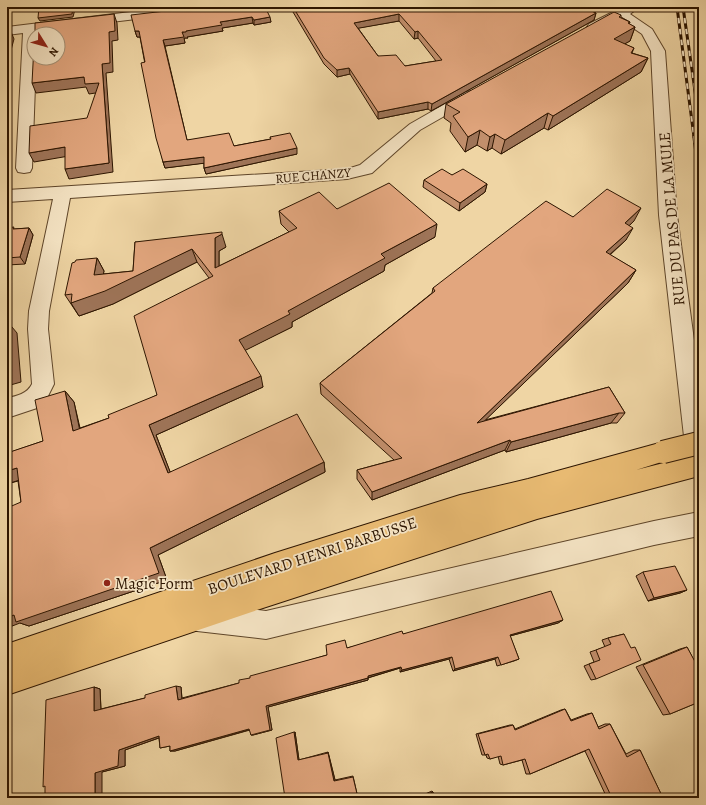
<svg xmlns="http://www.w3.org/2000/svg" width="706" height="805" font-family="Alegreya,serif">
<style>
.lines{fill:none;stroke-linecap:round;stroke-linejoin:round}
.minor-casing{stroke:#5e4529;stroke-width:2}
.major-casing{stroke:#2d1500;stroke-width:2}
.minor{fill:#f5e4c4;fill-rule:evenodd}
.major{fill:#e8ba72;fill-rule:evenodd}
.rail-far1-casing{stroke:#2d1500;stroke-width:3}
.rail-casing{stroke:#2d1500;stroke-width:3.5}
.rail-far1{stroke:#f5e4c4;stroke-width:2;stroke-dasharray:5.5;stroke-linecap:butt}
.rail{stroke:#f5e4c4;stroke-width:2.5;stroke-dasharray:7;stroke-linecap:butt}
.major-bridge-casing{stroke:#2d1500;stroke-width:24;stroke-linecap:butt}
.major-bridge{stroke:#e8ba72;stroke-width:22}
.wall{fill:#c28f6c;stroke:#2d1500;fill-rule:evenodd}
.shaded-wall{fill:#9e7458;stroke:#2d1500}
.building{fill:#e2a67e;stroke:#2d1500;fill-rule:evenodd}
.poi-dot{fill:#8f2418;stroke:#f5e4c4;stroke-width:1.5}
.labels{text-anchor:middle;stroke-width:3.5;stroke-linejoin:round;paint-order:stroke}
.far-street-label{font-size:13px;fill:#2d1500;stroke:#f5e4c4}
.street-label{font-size:16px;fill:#2d1500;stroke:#f5e4c4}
.poi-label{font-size:16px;fill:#2d1500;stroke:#f5e4c4;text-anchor:start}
</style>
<rect width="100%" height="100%" fill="#efd5a4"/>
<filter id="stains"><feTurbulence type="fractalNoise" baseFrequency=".005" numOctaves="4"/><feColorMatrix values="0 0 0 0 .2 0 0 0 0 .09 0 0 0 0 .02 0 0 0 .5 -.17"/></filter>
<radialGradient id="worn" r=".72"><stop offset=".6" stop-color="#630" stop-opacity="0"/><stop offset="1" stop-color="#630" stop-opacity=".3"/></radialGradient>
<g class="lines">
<defs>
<path id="minor" d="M 172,7 L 209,7 L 207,10 L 203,11 L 36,31 L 36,34 L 34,34 L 34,58 L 36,58 L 32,168 L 30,172 L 24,173 L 18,172 L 16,168 L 23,33 L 7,35 L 7,27 Z
M 623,7 L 639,7 L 630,14 L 652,29 L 665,51 L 677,215 L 699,377 L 699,474 L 691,471 L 687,463 L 659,215 L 651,51 L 642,34 L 620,19 L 599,30 L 589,30 L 587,27 L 589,24 Z
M 471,91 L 476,92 L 478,95 L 476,98 L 420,130 L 372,173 L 347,179 L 70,198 L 49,311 L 48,329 L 54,384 L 45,402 L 37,408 L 7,418 L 7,398 C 17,396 27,394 32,384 L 28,329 L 29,311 L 53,199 L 7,202 L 7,190 L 347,169 L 360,165 L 410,124 L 466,92 Z
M 699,512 L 699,536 L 654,545 L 266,639 L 197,631 L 187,627 L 183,617 L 187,607 L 197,603 L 266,611 L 654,521 Z"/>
<path id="major" d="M 663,442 L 671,445 L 675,452 L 671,459 L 636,470 L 699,454 L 699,476 L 537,519 L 263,608 L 7,695 L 7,644 L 275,553 L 460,495 L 528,479 Z"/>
</defs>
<!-- minor casing -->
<use href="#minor" class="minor-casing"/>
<!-- major casing -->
<use href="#major" class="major-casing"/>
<!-- minor -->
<use href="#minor" class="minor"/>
<!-- major -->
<use href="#major" class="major"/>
<defs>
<path id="rail-far1" d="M 677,7 L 694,137
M 683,7 L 699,119"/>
<path id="rail" d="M 694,136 L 699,174"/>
</defs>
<!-- rail-far1 casing -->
<use href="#rail-far1" class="rail-far1-casing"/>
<!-- rail casing -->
<use href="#rail" class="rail-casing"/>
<!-- rail-far1 -->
<use href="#rail-far1" class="rail-far1"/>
<!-- rail -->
<use href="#rail" class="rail"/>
<defs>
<path id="major-bridge" d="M 663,452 L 699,443"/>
</defs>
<!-- major-bridge casing -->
<use href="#major-bridge" class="major-bridge-casing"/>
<!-- major-bridge -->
<use href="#major-bridge" class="major-bridge"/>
</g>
<!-- wall -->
<path class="wall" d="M 265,7 L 271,22 L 254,25 L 253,23 L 222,28 L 223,31 L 187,37 L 188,38 L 184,38 L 185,43 L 165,46 L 187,140 L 234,146 L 271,139 L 270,137 L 297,154 L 206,174 L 204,168 L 204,163 L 165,168 L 163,162 L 140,37 L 137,37 L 135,31 Z
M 290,7 L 582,7 L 596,13 L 594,20 L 431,111 L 428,109 L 378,119 L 350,74 L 337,77 L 324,64 ZM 399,21 L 414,39 L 418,38 L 436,61 L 405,66 L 378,56 L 358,28 Z
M 621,15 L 621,17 L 630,22 L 629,24 L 635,27 L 630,41 L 624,44 L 634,48 L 632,53 L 648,58 L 641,72 L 548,130 L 544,128 L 501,154 L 492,148 L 487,151 L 477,145 L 465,152 L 450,131 L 451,123 L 444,118 L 446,104 Z
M 452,175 L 487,184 L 485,192 L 459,211 L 423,187 L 424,180 Z
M 337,209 L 435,237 L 385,265 L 384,271 L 292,322 L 292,327 L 245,350 L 263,387 L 156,435 L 170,472 L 324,462 L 325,472 L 158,555 L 167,580 L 29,626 L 20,623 L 21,502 L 18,481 L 7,484 L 10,427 L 11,452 L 43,441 L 65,391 L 74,402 L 80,428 L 109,418 L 157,395 L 209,278 L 197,262 L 113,304 L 79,316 L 65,295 L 97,258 L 104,271 L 103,274 L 133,271 L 135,242 L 226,247 L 219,251 L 219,266 L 289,232 L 281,224 L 279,211 Z
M 573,217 L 634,221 L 629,226 L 626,240 L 610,255 L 636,270 L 628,283 L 485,420 L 609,387 L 625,413 L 617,423 L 611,423 L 506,452 L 505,450 L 372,500 L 357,479 L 357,470 L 394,460 L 321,394 L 320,383 L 432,293 L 433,288 Z
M 7,221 L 10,226 L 9,228 L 15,229 L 29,228 L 33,235 L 25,264 L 7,265 Z
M 643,572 L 687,590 L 680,593 L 648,601 L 636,576 Z
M 563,620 L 558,623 L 510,636 L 519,659 L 514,661 L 497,666 L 495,659 L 453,671 L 449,659 L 400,672 L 400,668 L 368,678 L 368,680 L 268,707 L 272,730 L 253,735 L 251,735 L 250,730 L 175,751 L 170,751 L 170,746 L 160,748 L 159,738 L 125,750 L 125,766 L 102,772 L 94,687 L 100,689 L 101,709 L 145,698 L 181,687 L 182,698 L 239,683 L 250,678 L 327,655 L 347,648 L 403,634 Z
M 624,634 L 596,679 L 591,680 L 584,666 L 594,662 L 590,652 L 605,647 L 602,640 L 608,638 Z
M 687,647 L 698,668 L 699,668 L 699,702 L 670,714 L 663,715 L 636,667 L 680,649 Z
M 565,709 L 571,720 L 587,714 L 592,713 L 598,727 L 605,724 L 610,724 L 626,754 L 634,750 L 640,750 L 663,798 L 607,798 L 585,751 L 530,774 L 526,774 L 522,760 L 503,765 L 500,764 L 498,756 L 490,759 L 487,758 L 486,755 L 482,755 L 476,734 L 510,725 L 513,725 L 515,729 L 561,710 Z
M 295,732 L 299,760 L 328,752 L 335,780 L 353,776 L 358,798 L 285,798 Z
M 432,791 L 433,792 L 434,798 L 416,798 Z"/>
<!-- shaded-wall -->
<path class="shaded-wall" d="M 73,7 L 74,7 L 75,9 L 73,17 L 40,21 L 38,18 Z
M 118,7 L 160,7 L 120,12 Z
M 596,13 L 594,20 L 431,111 L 432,104 Z
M 114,14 L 117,23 L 118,40 L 112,41 L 113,72 L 106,73 L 113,172 L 69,179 L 65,169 L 109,163 L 102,64 L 109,32 Z
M 399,14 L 399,21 L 354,29 L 354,23 Z
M 252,17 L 253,23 L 222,28 L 223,31 L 187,37 L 188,38 L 184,38 L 185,43 L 165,46 L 163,40 L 186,31 L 220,22 Z
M 270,17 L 271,22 L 254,25 L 254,20 Z
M 630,22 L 626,32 L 635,27 L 630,41 L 608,53 L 614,39 L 628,23 Z
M 9,27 L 14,39 L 7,65 L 7,33 Z
M 135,31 L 139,31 L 141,37 L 137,37 Z
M 418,31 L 418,38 L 414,39 L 415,32 Z
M 648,58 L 641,72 L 548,130 L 553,116 Z
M 349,68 L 350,74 L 337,77 L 337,70 Z
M 84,77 L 99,83 L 102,92 L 89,94 L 86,87 L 36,93 L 32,83 Z
M 428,102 L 428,109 L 378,119 L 378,112 Z
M 548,113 L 544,128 L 501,154 L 505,140 Z
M 480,130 L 477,145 L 465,152 L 468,137 Z
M 495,134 L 492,148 L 487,151 L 490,137 Z
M 65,147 L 69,156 L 34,162 L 29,153 Z
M 297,148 L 297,154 L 206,174 L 204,168 Z
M 204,157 L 206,163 L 165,168 L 163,162 Z
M 487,184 L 485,192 L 459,211 L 460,203 Z
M 641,208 L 634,221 L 618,236 L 625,223 Z
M 7,221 L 10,226 L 7,234 Z
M 437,224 L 435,237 L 385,265 L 384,271 L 292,322 L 292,327 L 242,352 L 239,340 L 288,311 L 381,254 Z
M 29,228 L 33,235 L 25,264 L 20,257 Z
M 633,228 L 626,240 L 599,264 L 606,252 Z
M 222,234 L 226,247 L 219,251 L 219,281 L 215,268 L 215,238 Z
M 192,249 L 197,262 L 113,304 L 79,316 L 71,303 Z
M 97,258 L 104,271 L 101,288 L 94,275 Z
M 636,270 L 628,283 L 473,432 L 477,423 Z
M 7,321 L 17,333 L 21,382 L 7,386 Z
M 261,376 L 263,387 L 156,435 L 174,482 L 168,473 L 149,425 Z
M 65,391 L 74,402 L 82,441 L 73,431 Z
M 619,413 L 611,423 L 506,452 L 511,442 Z
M 7,425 L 10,427 L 11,465 L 7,462 Z
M 510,440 L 505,450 L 372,500 L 372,492 Z
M 324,462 L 325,472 L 158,555 L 167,580 L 29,626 L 20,623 L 7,628 L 7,618 L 150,548 Z
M 17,468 L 29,477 L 7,484 L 7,471 Z
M 687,590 L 680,593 L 648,601 L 654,598 Z
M 563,620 L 558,623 L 506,637 L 510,635 Z
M 452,657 L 449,659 L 400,672 L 402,670 Z
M 498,657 L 495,659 L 453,671 L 455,669 Z
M 401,667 L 400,668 L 367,678 L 368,676 Z
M 368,678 L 368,680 L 268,707 L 272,730 L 253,735 L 251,735 L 266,706 Z
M 176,686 L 181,687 L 182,701 L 178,700 Z
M 94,687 L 100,689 L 101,712 L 94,711 Z
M 249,729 L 252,729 L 175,751 L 170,751 Z
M 294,732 L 295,732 L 299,760 L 298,760 Z
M 159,736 L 164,736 L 125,750 L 125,766 L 102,772 L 102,798 L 95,798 L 95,773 L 119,750 Z
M 328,753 L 328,752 L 335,780 L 334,781 Z"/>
<!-- building -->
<path class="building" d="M 39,7 L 73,7 L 72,14 L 38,18 Z
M 200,7 L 265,7 L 270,17 L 254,20 L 252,17 L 220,22 L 222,25 L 186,31 L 186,32 L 182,32 L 184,37 L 163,40 L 187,140 L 229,133 L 234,146 L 271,139 L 270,137 L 290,133 L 297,148 L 204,168 L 204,157 L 163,162 L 156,138 L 141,63 L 145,62 L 139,31 L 135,31 L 131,15 Z
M 293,7 L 582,7 L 596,13 L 432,104 L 428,102 L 378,112 L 349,68 L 337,70 L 324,58 ZM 399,14 L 415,32 L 418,31 L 442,60 L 405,66 L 396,55 L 378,56 L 354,23 Z
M 614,12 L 621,15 L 619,17 L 630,22 L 628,23 L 635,27 L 614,39 L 634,48 L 631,53 L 648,58 L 553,116 L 548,113 L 505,140 L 495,134 L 490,137 L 480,130 L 468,137 L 453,116 L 460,112 L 446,104 Z
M 114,14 L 115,31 L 109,32 L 110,63 L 102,64 L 109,163 L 65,169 L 65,147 L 29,153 L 30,126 L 87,118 L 99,83 L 85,84 L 84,77 L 32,83 L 34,45 L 34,58 L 58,58 L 58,34 L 35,34 L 35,23 Z
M 442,169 L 452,175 L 463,169 L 487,184 L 460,203 L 424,180 Z
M 389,183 L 437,224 L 381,254 L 385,258 L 288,311 L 290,314 L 239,340 L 261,376 L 149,425 L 168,473 L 297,414 L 324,462 L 150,548 L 159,573 L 16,622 L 14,615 L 7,618 L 7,508 L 21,502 L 17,468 L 7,471 L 7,453 L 43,441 L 35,400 L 65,391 L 73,431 L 109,418 L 108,415 L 157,395 L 134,316 L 213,276 L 192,249 L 105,291 L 71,303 L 72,294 L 65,295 L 72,263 L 75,262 L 76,260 L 97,258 L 94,275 L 133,271 L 135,242 L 222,232 L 222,234 L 215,238 L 215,268 L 297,228 L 279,211 L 319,192 L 337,209 Z
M 607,189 L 641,208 L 625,223 L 633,228 L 606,252 L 636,270 L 477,423 L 609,387 L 625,413 L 619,413 L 511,442 L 510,440 L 372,492 L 357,470 L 402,458 L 320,383 L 435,291 L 433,288 L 546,201 L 573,217 Z
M 14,227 L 13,229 L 29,228 L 20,257 L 7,258 L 7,228 Z
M 7,326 L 10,371 L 7,372 Z
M 675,566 L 687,590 L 654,598 L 643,572 Z
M 551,591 L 563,620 L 510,635 L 519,659 L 501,665 L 498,657 L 455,669 L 452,657 L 402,670 L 401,667 L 368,676 L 368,678 L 266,706 L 270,730 L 251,735 L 249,729 L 170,751 L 170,746 L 160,748 L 159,736 L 119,750 L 118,766 L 95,773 L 95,798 L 45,798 L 45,786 L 43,787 L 46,700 L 94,687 L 94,711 L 145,698 L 145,695 L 176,686 L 178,700 L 239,683 L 239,680 L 250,678 L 250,676 L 327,655 L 326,645 L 345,640 L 347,648 L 402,631 L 403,634 Z
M 624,634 L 631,648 L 635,647 L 641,660 L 596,679 L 589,664 L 600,660 L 596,650 L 611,644 L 608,638 Z
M 687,647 L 699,669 L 699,702 L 670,714 L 643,665 Z
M 565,709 L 571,721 L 592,713 L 599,729 L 610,724 L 627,757 L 640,750 L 663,798 L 612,798 L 589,749 L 530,774 L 525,759 L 503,765 L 501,756 L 490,759 L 488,754 L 485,755 L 478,734 L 513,725 L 515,730 Z
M 294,732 L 298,760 L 328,753 L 334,781 L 353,777 L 358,798 L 285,798 L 276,738 Z
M 433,792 L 434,798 L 418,798 Z"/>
<!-- markers -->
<circle class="poi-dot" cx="107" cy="583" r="4"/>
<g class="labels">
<!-- far-street labels -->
<g class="far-street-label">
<text transform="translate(313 175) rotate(-5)" y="5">RUE CHANZY</text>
</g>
<!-- street labels -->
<g class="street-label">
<text transform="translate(671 219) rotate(-95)" y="6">RUE DU PAS DE LA MULE</text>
<text transform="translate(312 555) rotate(-18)" y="6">BOULEVARD HENRI BARBUSSE</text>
</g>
<!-- poi labels -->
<g class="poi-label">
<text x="115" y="589">Magic Form</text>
</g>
</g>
<!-- margin -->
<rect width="706" height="805" fill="none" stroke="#efd5a4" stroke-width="24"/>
<rect x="8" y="8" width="690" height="789" fill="none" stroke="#2d1500" stroke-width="2"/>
<rect x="12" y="12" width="682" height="781" fill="none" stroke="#2d1500"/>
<!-- north arrow -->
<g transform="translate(46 46) rotate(127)"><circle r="19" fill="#f5e4c4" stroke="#a59176"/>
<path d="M0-3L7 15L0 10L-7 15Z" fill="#8f2418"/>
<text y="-6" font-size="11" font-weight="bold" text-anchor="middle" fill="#2d1500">N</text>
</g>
<rect width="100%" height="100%" filter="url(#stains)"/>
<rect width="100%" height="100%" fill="url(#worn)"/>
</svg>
